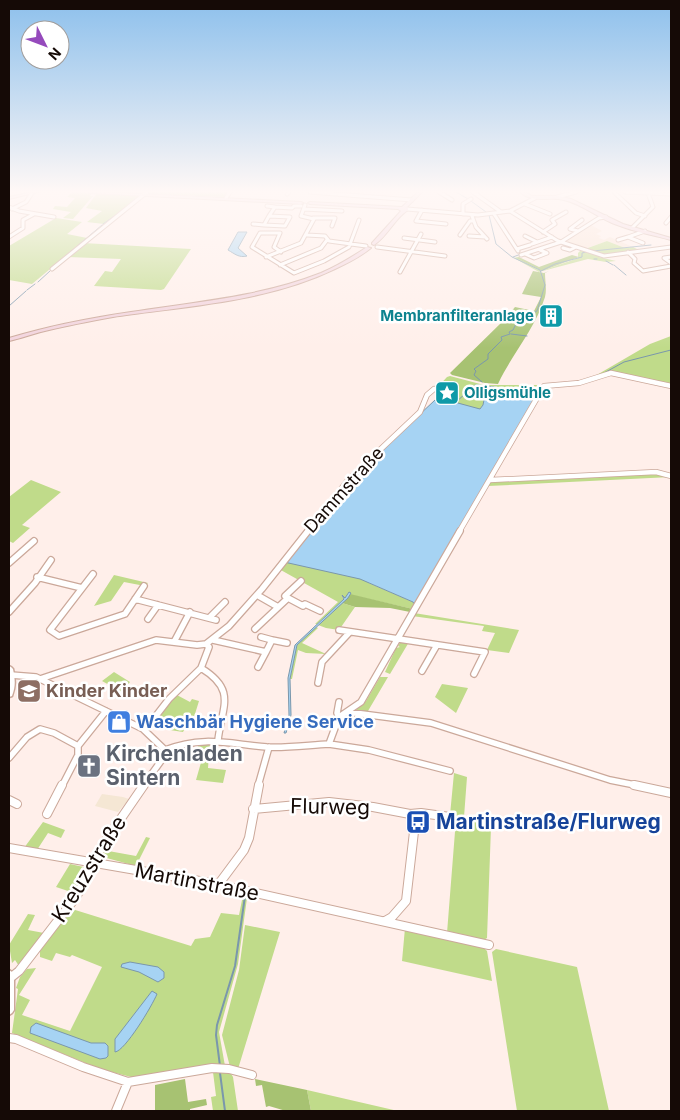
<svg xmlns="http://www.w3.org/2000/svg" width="680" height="1120" font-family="Inter,sans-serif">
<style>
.commercial{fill:#f5e7d4}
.education{fill:#fae4d6}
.green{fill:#c0db8a}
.forest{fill:#a7c272}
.water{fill:#a6d3f3;stroke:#7a97ac}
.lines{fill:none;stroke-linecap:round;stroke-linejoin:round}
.stream-far1{stroke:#7a97ac;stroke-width:1}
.stream{stroke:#7a97ac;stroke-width:2}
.minor-far3-casing{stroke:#cba89a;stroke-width:5}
.minor-far2-casing{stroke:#cba89a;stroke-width:6}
.minor-far1-casing{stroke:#cba89a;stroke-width:8}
.minor-casing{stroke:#cba89a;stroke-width:10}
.tertiary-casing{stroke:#cba89a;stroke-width:3}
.secondary-casing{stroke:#cba89a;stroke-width:2}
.minor-far3{stroke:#fff;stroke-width:3}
.minor-far2{stroke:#fff;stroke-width:4.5}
.minor-far1{stroke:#fff;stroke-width:5.5}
.minor{stroke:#fff;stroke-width:8}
.tertiary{fill:#fff;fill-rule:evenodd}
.secondary{fill:#f2d3dd;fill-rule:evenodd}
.labels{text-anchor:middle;stroke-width:5;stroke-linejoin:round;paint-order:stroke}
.far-culture-label{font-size:15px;font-weight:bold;fill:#0d838f;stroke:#fff;text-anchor:end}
.street-label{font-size:18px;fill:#150a06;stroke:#fff}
.education-label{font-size:18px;font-weight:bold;fill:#785e54;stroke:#fff;text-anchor:start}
.shop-label{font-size:18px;font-weight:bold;fill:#366cbe;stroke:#fff;text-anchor:start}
.near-worship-label{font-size:21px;font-weight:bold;fill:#5b616d;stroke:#fff;text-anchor:start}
.near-street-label{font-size:21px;fill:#150a06;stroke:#fff}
.near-transit-label{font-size:21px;font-weight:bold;fill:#164399;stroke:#fff;text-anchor:start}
</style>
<rect width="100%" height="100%" fill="#ffefea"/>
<!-- commercial -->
<path class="commercial" d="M 102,794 L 123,797 L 129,799 L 118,812 L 95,806 Z"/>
<!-- education -->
<path class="education" d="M 591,225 L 602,231 L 596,234 L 601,236 L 599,238 L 604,240 L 610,237 L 633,247 L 625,248 L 607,241 L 584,249 L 564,242 Z"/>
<!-- green -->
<path class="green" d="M 72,192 L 92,193 L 90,196 L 93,196 L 73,219 L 63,218 L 71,212 L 53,209 L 55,206 L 67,207 L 75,198 L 67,197 Z
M 148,192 L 228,192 L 224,197 L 147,194 Z
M 97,193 L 143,195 L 104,224 L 87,222 L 102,211 L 86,208 Z
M 56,218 L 82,222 L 67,234 L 87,238 L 103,225 L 32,284 L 9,280 L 9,246 Z
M 607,241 L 625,248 L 633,247 L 639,250 L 605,255 L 585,249 Z
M 83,243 L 191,249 L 164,289 L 161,290 L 94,286 L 105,271 L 112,272 L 121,259 L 68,257 Z
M 582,249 L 601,256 L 599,257 L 616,261 L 606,262 L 588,259 L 539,272 L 514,258 L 521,256 L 517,258 L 542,271 L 578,258 L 578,253 Z
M 671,336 L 671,385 L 609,371 L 581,382 L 579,381 L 595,376 L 650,344 Z
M 450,376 L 484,385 L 541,385 L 542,387 L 541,389 L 486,390 L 483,405 L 369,583 L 413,602 L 415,605 L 413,609 L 351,595 L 350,593 L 345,599 L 341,595 L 344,599 L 317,624 L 315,624 L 338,602 L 279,569 L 435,400 L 443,399 L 454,401 L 459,397 L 447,393 L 451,389 L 446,388 L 442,392 L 435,390 L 447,377 Z
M 658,473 L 671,477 L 488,486 L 490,481 Z
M 31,480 L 61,492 L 22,525 L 30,528 L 13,543 L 9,541 L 9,497 Z
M 114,575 L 148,583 L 145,586 L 124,582 L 111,601 L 94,606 Z
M 342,603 L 355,607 L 339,630 L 326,628 L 318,625 Z
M 414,613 L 519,630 L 509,653 L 487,650 L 495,633 L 482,631 L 484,626 L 412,616 Z
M 316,627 L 318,628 L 302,643 L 326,654 L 306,653 L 298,650 L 292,679 L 290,679 L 297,645 Z
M 401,641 L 409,642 L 390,674 L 385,672 L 396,648 L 400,647 L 398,646 Z
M 114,672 L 130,682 L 122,692 L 102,681 Z
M 380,677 L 388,677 L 368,711 L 380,714 L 355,711 L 366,701 Z
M 442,684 L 468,688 L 456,713 L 435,697 Z
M 175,694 L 190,702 L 192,699 L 199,701 L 190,730 L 184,730 L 183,732 L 150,727 Z
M 210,743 L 208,768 L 226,770 L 223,783 L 196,780 L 202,759 L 197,757 L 198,744 Z
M 454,773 L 467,777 L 464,817 L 450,815 Z
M 456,819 L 487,823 L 491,827 L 487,938 L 482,941 L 447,933 Z
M 43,822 L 65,830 L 61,838 L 48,833 L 37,850 L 24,848 Z
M 146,837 L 150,838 L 136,866 L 103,857 L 103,850 L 136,856 Z
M 70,864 L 88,868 L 74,893 L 56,887 Z
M 243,895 L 247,896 L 247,898 L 238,964 L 219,1032 L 225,1066 L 135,1078 L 100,1069 L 12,1033 L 18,989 L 16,988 L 20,977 L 27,969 L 36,968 L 19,995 L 30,1000 L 22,1015 L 70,1031 L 102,967 L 72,955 L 70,957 L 56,953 L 52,961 L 40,957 L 40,951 L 72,909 L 191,946 L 195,939 L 210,937 L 221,913 L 239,915 Z
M 28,914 L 35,915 L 28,930 L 44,933 L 19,966 L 15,960 L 12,963 L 9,945 Z
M 245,925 L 280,932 L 238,1069 L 230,1067 L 222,1035 L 239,970 Z
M 405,928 L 482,946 L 487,951 L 492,981 L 402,961 Z
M 496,949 L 577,967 L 609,1111 L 517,1111 L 492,952 Z
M 213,1072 L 230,1072 L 233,1077 L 238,1111 L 213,1111 L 211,1097 L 216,1096 Z
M 307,1090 L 398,1111 L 311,1111 Z"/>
<!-- forest -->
<path class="forest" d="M 572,255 L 579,257 L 542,271 L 516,258 L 519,257 L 539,267 Z
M 533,271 L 544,273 L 549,271 L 545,273 C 545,281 547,289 545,297 C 535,329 512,354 498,384 L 485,383 L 452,375 L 450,373 L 503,321 L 515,307 L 534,311 L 541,297 L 522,294 Z
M 350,594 L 413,609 L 410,612 L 390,608 L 355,607 L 342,603 Z
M 185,1079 L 188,1102 L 206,1099 L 207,1105 L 190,1109 L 190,1111 L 155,1111 L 155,1085 Z
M 255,1079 L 307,1090 L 311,1111 L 286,1111 L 269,1106 L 266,1107 L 262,1085 L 256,1086 Z"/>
<!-- water -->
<path class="water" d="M 238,232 L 247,232 L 238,248 L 247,256 C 239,258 235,254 228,250 Z
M 541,389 L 415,605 L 413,602 L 360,579 L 284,562 L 349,481 L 435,400 L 443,399 L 480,409 L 483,405 L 486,390 Z
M 349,592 L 351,593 L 348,598 L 297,645 L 290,679 L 291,715 L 286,733 L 284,733 L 289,715 L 288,678 L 295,645 L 344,599 L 342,595 L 345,598 Z
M 130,962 L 158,967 L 164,972 L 164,978 L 158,982 L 139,972 L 121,967 L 122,964 Z
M 152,991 L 157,994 C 152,1006 125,1051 115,1052 L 115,1039 Z
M 36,1023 L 91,1043 L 105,1043 L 108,1046 L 108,1056 L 106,1058 L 100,1059 L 30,1033 L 31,1027 Z"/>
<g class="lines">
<!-- stream-far1 -->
<path class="stream-far1" d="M 456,192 L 468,199
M 471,201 L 486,212
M 103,224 L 120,212
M 75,248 L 102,225
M 593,251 L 651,245
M 69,253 L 74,249
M 513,257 L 521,254
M 594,259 L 597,259
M 606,261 L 613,265
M 614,265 L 626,275
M 541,271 L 555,264 L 582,257 L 582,253 L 586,252
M 38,282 L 50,271
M 27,290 L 35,284
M 9,306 L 26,291
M 511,334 L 527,336
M 604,373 L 624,362 L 671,350
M 482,382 L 474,375 L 476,371 L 474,369 L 488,359 L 488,354 L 502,340 L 501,337 L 510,334 L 509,332 L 513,330 L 518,320 L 537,311 L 545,285 L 540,270 L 512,257 L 496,244 L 489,215
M 456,402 L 475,385 C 498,386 519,394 542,386"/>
<!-- stream -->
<path class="stream" d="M 220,1066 L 216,1035 L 217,1025 L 235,966 L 245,896
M 220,1073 L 225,1111"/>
<defs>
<path id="minor-far3" d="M 310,192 L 412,200
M 439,192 L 452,200
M 473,192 L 501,212
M 614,192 L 636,213 L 645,216
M 625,192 L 671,194
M 287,194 L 289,192
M 557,197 L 576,192
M 226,198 L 230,192
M 525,204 L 550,214
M 267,206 L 275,207
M 9,207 L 19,211 L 54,217
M 12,209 L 26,202 L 32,193
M 304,209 L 342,211
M 407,209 L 478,215 L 510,211 L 535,198
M 422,210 L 416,221 L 446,224
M 510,211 L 558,241 L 604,256 L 671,247
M 463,214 L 463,204 L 471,199
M 494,214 L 518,251
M 269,216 L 290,217 L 285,226 L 264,225 Z
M 269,216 L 275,207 L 292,208 L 294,206 L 301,206
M 472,216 L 476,227 L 487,239
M 313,218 L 335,218 L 332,226
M 666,223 L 671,217
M 253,224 L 264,225
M 632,228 L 653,207 L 648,193
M 578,231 L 570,229 L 582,220
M 543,232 L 555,224 L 552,220 L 566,212
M 307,235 L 325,236 L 329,241 L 366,246
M 460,235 L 470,221 L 473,221
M 469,236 L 485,237
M 525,236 L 537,242
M 9,237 L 23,228 L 23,220 L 34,214
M 404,238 L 435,242
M 618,240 L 628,237
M 643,243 L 628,237 L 645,231
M 532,244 L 552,237
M 377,247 L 445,256
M 563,248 L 570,250 L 576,247
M 517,249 L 530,245
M 281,252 L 274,247 L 280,233 L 260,233 L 252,247 L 294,273 L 324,261 L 349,247 L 359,220
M 628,252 L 635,259 L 634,263 L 643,271 L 671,266
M 525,254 L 534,258 L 547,253 L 540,250
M 521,255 L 561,242 L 599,218 L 606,217
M 266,257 L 301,243 L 314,219 L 301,216 L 305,205
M 671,257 L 664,258 L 671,263
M 280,265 L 321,248 L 327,240
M 52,269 L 147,192
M 400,272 L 421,234"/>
<path id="minor-far2" d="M 490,480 L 656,472 L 671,476
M 307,532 L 348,480 L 420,412 L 427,395 L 434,389
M 459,532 L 544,386 L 579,383 L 611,373 L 671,386"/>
<path id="minor-far1" d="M 9,563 L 34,541
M 93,574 L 50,630 L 59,636 L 125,614 L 144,586
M 37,577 L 82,588
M 257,595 L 278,607
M 288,598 L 303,606 L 305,604 L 320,611
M 288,598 L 285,596 L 301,581
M 135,599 L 216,620
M 9,612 L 35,583 L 51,560
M 210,617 L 225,602
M 148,619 L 158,605
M 255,629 L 288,598
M 339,630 L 485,652 L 474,674
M 261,637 L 272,640 L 266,652
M 213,640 L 266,652 L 258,667
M 272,640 L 287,643
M 174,642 L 190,612
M 201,668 C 237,690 222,706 218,740
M 422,671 L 437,645
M 11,675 L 36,677 L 143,729 L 165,750
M 40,679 L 156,640 L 197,645 L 206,644 L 229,626 L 262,589 L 308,531
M 318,683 L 322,662 L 349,633
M 339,702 L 337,713 L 339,717
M 347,712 L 431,723 L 610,780 L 640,786
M 145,730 L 169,699 L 201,668 L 209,647 L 206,644
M 329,744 L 369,750 L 450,771
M 165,750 C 204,735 229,744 267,747 C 287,748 309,745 329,744 L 339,717 L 361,702 L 460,531
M 9,758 L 27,737 L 40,729 L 54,733 L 78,746
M 62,786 L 78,755 L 78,746 L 106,711
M 143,786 L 161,761 L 165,750
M 258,786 L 269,747"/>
<path id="minor" d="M 634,785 L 671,793
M 9,800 L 17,804
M 253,809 L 329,802 L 373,807 L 410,814 L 415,823 L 406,901 L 392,917 L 385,921
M 47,814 L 62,785
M 410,814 L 421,813 L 450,817
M 9,848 L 211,883 L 489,945
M 218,885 L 244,850 L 249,838 L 259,785
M 9,979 L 19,971 L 76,897 L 93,866 L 98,852 L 144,785
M 9,1038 L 16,1039 L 83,1067 L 128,1082 L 212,1068 L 229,1069 L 252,1075
M 116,1111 L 128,1082"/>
<path id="tertiary" d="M 9,666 L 11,667 L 13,669 C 15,680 16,685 12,696 L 9,697 Z
M 9,970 L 12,972 L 14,975 L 14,1010 L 12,1013 L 9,1015 Z"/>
<path id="secondary" d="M 33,192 L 38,192 L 9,199 L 9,197 Z
M 88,192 L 103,192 L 301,202 L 303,203 L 301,204 L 90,193 Z
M 418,192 L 422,192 L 406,208 L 408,208 L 408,210 C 394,219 388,236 374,245 L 372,244 L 372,243 L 401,211 L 398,209 L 310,204 L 308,203 L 310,202 L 402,207 Z
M 520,192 L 524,192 L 532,196 L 557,196 L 571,199 L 623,224 L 671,238 L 671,240 C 652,235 631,231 612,223 C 596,216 581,204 564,200 C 549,196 533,204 520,192 Z
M 367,247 L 371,248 C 360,257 348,263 335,269 C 267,302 187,306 113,317 C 91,321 70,325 49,330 C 35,333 22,338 9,341 L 9,338 C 49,326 90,318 131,312 C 195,302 260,297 321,273 C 337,266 352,257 367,247 Z"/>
</defs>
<!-- minor-far3 casing -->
<use href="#minor-far3" class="minor-far3-casing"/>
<!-- minor-far2 casing -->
<use href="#minor-far2" class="minor-far2-casing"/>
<!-- minor-far1 casing -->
<use href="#minor-far1" class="minor-far1-casing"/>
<!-- minor casing -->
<use href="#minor" class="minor-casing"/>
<!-- tertiary casing -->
<use href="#tertiary" class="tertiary-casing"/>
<!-- secondary casing -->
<use href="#secondary" class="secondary-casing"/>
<!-- minor-far3 -->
<use href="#minor-far3" class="minor-far3"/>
<!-- minor-far2 -->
<use href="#minor-far2" class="minor-far2"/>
<!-- minor-far1 -->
<use href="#minor-far1" class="minor-far1"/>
<!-- minor -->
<use href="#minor" class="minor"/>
<!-- tertiary -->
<use href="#tertiary" class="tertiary"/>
<!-- secondary -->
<use href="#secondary" class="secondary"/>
</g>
<!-- sky -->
<linearGradient id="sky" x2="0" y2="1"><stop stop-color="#8dc0ec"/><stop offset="0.55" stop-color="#fff8f6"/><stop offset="1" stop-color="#fff8f6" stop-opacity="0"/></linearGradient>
<rect width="680" height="348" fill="url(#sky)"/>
<!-- icons -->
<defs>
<symbol id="building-square" viewBox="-11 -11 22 22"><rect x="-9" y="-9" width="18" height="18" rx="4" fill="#0f9aa8" stroke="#fff"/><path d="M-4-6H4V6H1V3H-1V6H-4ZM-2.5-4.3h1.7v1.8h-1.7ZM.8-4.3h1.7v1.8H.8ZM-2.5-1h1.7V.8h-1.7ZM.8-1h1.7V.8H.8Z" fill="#fff"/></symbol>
<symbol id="sight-square" viewBox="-11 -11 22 22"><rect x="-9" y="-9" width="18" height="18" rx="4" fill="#0f9aa8" stroke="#fff"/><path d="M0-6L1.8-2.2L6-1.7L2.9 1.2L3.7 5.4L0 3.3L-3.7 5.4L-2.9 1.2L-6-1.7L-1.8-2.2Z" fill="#fff"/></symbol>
<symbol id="school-square" viewBox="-11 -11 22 22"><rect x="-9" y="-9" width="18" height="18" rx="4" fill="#8d6e63" stroke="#fff"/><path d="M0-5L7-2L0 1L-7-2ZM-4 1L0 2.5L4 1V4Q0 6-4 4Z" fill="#fff"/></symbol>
<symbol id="shop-square" viewBox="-11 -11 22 22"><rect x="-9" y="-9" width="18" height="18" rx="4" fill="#3f7fe0" stroke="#fff"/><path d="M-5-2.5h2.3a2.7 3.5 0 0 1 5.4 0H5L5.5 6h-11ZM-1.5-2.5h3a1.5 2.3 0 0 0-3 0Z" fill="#fff"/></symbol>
<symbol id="church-square" viewBox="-11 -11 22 22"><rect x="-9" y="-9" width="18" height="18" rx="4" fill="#6b7280" stroke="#fff"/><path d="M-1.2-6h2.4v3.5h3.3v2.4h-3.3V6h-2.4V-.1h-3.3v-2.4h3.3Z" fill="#fff"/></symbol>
<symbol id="bus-square" viewBox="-11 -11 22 22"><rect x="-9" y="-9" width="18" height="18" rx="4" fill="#1a4fb4" stroke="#fff"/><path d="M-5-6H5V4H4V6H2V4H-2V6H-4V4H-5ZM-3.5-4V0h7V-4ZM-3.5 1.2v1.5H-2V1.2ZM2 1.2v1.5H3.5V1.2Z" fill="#fff"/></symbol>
</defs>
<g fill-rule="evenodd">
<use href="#building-square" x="537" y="302" width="28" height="28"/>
<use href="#sight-square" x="433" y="379" width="28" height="28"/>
<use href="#school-square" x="15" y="677" width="28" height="28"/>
<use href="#shop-square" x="105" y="708" width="28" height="28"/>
<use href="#church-square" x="75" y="752" width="28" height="28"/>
<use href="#bus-square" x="404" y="808" width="28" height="28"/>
</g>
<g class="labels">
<!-- far-culture labels -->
<g class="far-culture-label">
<text x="534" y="321">Membranfilteranlage</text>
<text x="464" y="398" text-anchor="start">Olligsmühle</text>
</g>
<!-- street labels -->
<g class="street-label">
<text transform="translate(344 490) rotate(-48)" y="6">Dammstraße</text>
</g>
<!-- education labels -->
<g class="education-label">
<text x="46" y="697">Kinder Kinder</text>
</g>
<!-- shop labels -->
<g class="shop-label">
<text x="136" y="728">Waschbär Hygiene Service</text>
</g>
<!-- near-worship labels -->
<g class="near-worship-label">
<text x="106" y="761">Kirchenladen<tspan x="106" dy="24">Sintern</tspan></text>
</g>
<!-- near-street labels -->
<g class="near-street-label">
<text transform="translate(330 807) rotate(1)" y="7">Flurweg</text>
<text transform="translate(89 869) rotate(-58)" y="7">Kreuzstraße</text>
<text transform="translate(197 882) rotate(11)" y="7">Martinstraße</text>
</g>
<!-- near-transit labels -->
<g class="near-transit-label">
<text x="436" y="829">Martinstraße/Flurweg</text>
</g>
</g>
<!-- border -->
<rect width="680" height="1120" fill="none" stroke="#150a06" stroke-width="20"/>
<!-- north arrow -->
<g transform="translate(45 45) rotate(132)"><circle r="24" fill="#ffffff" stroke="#a19d9b"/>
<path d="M0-4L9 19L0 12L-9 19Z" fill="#954abc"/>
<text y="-8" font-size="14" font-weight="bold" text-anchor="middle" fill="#150a06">N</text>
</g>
</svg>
